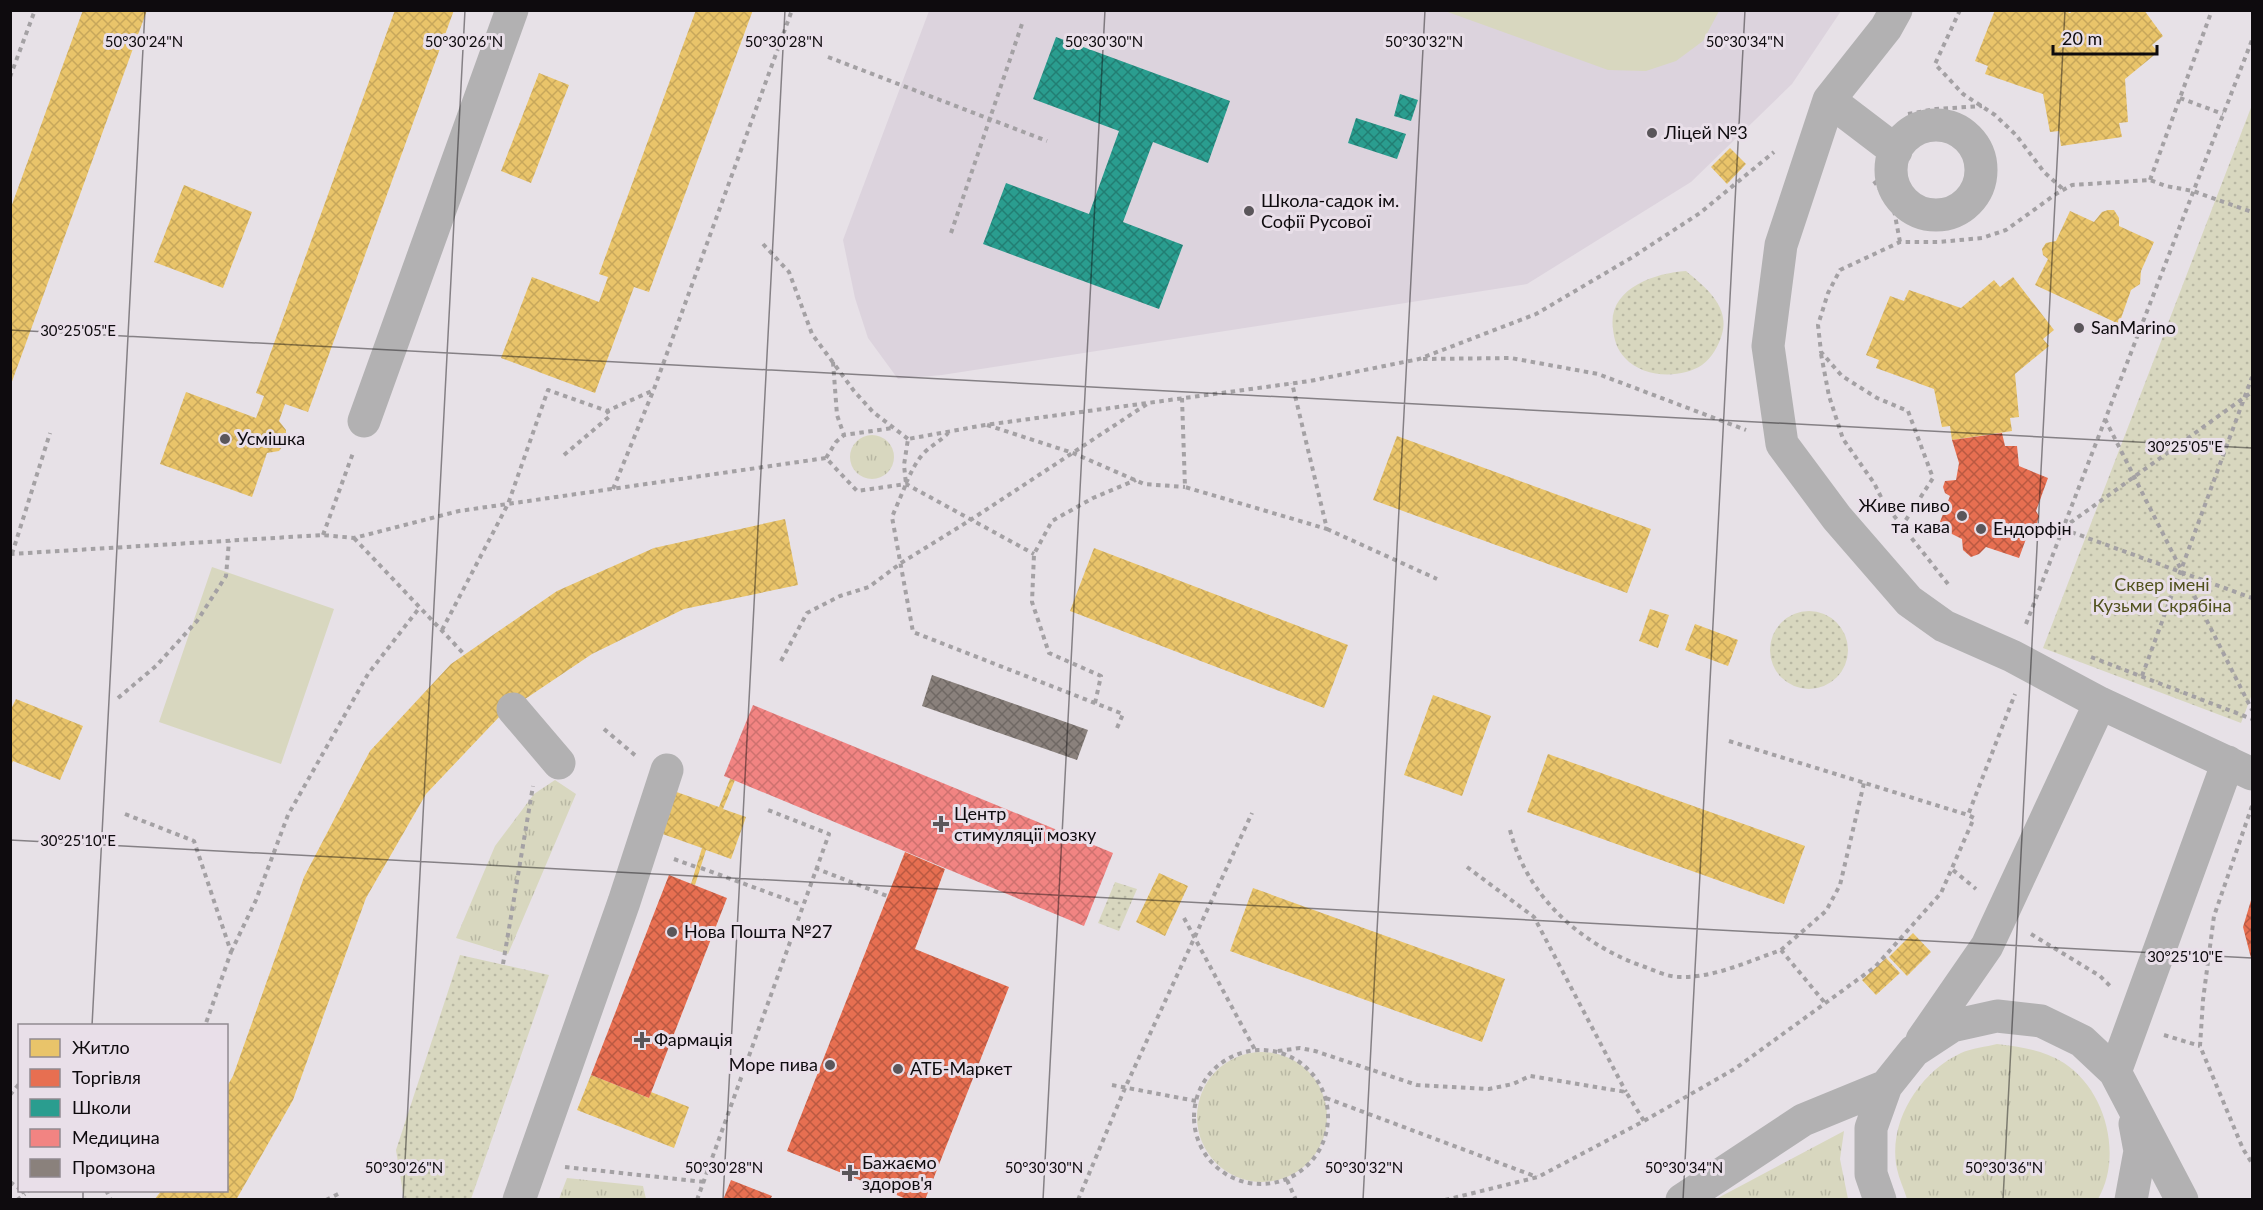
<svg xmlns="http://www.w3.org/2000/svg" width="2263" height="1210" font-family="Lato,sans-serif">
<style>
.built{fill:#dcd3dd}
.grass{fill:url(#grass-tufts)}
.park{fill:url(#park-dots)}
.pitch{fill:#d8d7bf}
.homes{fill:url(#homes-cross-hatch)}
.shops{fill:url(#shops-cross-hatch)}
.schools{fill:url(#schools-cross-hatch)}
.health{fill:url(#health-cross-hatch)}
.industry{fill:url(#industry-cross-hatch)}
.lines{fill:none;stroke-linecap:round;stroke-linejoin:round}
.path{stroke:#a4a1a4;stroke-width:4;stroke-dasharray:4.5 4.5;stroke-linecap:butt}
.minor{stroke:#b2b1b2;stroke-width:33}
.ticks{fill:none;stroke:#0e0b0e;stroke-width:1.5;stroke-opacity:0.45}
.poi-dot{fill:#5a565a;stroke:#e9dfe9;stroke-width:2}
.labels{text-anchor:middle;stroke-width:6;stroke-linejoin:round;paint-order:stroke}
.poi-label{font-size:18px;fill:#0e0b0e;stroke:#e9dfe9;text-anchor:start}
.park-label{font-size:18px;fill:#50511d;stroke:#e9dfe9}
.ticks-label{font-size:15px;text-anchor:middle;fill:#0e0b0e;stroke:#e9dfe9;stroke-width:6;stroke-linejoin:round;paint-order:stroke}
</style>
<defs>
<pattern id="grass-tufts" width="24" height="20" patternUnits="userSpaceOnUse" patternTransform="scale(1.5)"><rect width="24" height="20" fill="#d8d7bf"/><path d="M3 7l-1-3M5 7V3M7 7l1-3M15 17l-1-3M17 17v-4M19 17l1-3" fill="none" stroke="#b8b7a3"/></pattern>
<pattern id="park-dots" width="8" height="8" patternUnits="userSpaceOnUse" patternTransform="scale(1.5)"><rect width="8" height="8" fill="#d8d7bf"/><path d="M2 2h.1M6 6h.1" fill="none" stroke="#b8b7a3" stroke-width="1.8" stroke-linecap="round"/></pattern>
<pattern id="homes-cross-hatch" width="8" height="8" patternUnits="userSpaceOnUse" patternTransform="scale(1.5)"><rect width="8" height="8" fill="#e9c46a"/><path d="M0 0l8 8M0 8l8-8" fill="none" stroke="#c7a75b"/></pattern>
<pattern id="shops-cross-hatch" width="8" height="8" patternUnits="userSpaceOnUse" patternTransform="scale(1.5)"><rect width="8" height="8" fill="#e76f51"/><path d="M0 0l8 8M0 8l8-8" fill="none" stroke="#ba5942"/></pattern>
<pattern id="schools-cross-hatch" width="8" height="8" patternUnits="userSpaceOnUse" patternTransform="scale(1.5)"><rect width="8" height="8" fill="#2a9d8f"/><path d="M0 0l8 8M0 8l8-8" fill="none" stroke="#227e73"/></pattern>
<pattern id="health-cross-hatch" width="8" height="8" patternUnits="userSpaceOnUse" patternTransform="scale(1.5)"><rect width="8" height="8" fill="#f28482"/><path d="M0 0l8 8M0 8l8-8" fill="none" stroke="#ce716f"/></pattern>
<pattern id="industry-cross-hatch" width="8" height="8" patternUnits="userSpaceOnUse" patternTransform="scale(1.5)"><rect width="8" height="8" fill="#8a817c"/><path d="M0 0l8 8M0 8l8-8" fill="none" stroke="#6f6864"/></pattern>
</defs>
<rect width="100%" height="100%" fill="#e7e1e7"/>
<!-- built -->
<path class="built" d="M 929,11 L 1841,11 L 1792,84 L 1691,182 L 1527,284 L 942,375 L 898,379 L 868,338 L 855,298 L 843,240 Z"/>
<!-- grass -->
<path class="grass" d="M850 457a22 22 0 1 1 44 0a22 22 0 1 1-44 0Z
M 555,780 L 576,794 L 508,954 L 456,938 L 495,846 L 534,794 Z
M 1997,1044 C 2021,1047 2043,1050 2064,1063 C 2106,1090 2123,1156 2098,1199 L 1907,1199 C 1904,1189 1899,1179 1897,1169 C 1887,1122 1920,1072 1961,1053 C 1972,1048 1986,1047 1997,1044 Z
M1197 1117a65 65 0 1 1 130 0a65 65 0 1 1-130 0Z
M 1844,1131 L 1840,1159 L 1848,1199 L 1716,1199 Z
M 567,1178 L 643,1186 L 646,1199 L 559,1199 Z"/>
<!-- park -->
<path class="park" d="M 2252,105 L 2252,694 L 2241,723 L 2043,648 Z
M 1686,271 C 1705,287 1730,306 1722,334 C 1719,345 1712,358 1702,365 C 1681,379 1643,378 1625,358 C 1617,350 1614,339 1613,329 C 1607,289 1654,273 1686,271 Z
M1770 650a39 39 0 1 1 78 0a39 39 0 1 1-78 0Z
M 1115,882 L 1137,889 L 1119,931 L 1098,923 Z
M 460,955 L 549,975 L 471,1199 L 404,1199 L 396,1150 Z"/>
<!-- pitch -->
<path class="pitch" d="M 1445,11 L 1719,10 L 1719,11 L 1703,41 L 1676,61 L 1646,71 L 1608,70 Z
M 212,567 L 334,609 L 281,764 L 159,722 Z"/>
<!-- homes -->
<path class="homes" d="M 83,10 L 147,10 L 10,387 L 10,210 Z
M 395,10 L 454,10 L 308,412 L 285,404 L 279,421 L 286,430 L 286,442 L 279,451 L 267,453 L 252,497 L 160,464 L 186,392 L 256,418 L 264,396 L 256,393 Z
M 696,10 L 753,10 L 649,292 L 634,287 L 595,393 L 501,358 L 532,277 L 599,302 L 608,277 L 599,274 Z
M 1995,10 L 2063,10 L 2070,13 L 2073,10 L 2144,10 L 2163,36 L 2152,45 L 2158,52 L 2125,79 L 2128,122 L 2119,123 L 2122,137 L 2061,146 L 2059,131 L 2050,132 L 2043,94 L 1985,74 L 1988,66 L 1975,61 Z
M 539,73 L 569,85 L 531,183 L 501,171 Z
M 1730,148 L 1746,164 L 1727,184 L 1711,167 Z
M 184,185 L 252,212 L 223,288 L 154,262 Z
M 2108,210 L 2114,210 L 2119,218 L 2119,226 L 2154,242 L 2141,271 L 2140,284 L 2131,290 L 2119,324 L 2035,285 L 2048,259 L 2043,255 L 2042,249 L 2046,243 L 2056,241 L 2070,211 L 2094,222 L 2102,212 Z
M 2013,277 L 2054,330 L 2043,339 L 2049,346 L 2015,374 L 2019,417 L 2010,418 L 2012,431 L 1952,440 L 1950,426 L 1942,427 L 1934,389 L 1876,368 L 1879,360 L 1866,355 L 1890,296 L 1904,301 L 1909,290 L 1961,308 L 1994,280 L 2000,287 Z
M 1397,436 L 1651,529 L 1627,593 L 1373,500 Z
M 785,519 L 798,585 L 684,609 L 592,654 L 500,716 L 426,794 L 366,898 L 293,1100 L 236,1200 L 154,1200 L 162,1190 L 226,1190 L 226,1088 L 233,1076 L 304,877 L 370,751 L 451,664 L 557,591 L 654,548 Z
M 1094,548 L 1348,645 L 1324,708 L 1070,611 Z
M 1650,609 L 1669,615 L 1658,648 L 1639,641 Z
M 1695,624 L 1738,640 L 1728,666 L 1685,650 Z
M 1433,695 L 1491,716 L 1462,796 L 1404,775 Z
M 16,699 L 83,726 L 60,780 L 13,761 L 10,767 L 10,711 Z
M 1548,754 L 1805,846 L 1784,904 L 1527,812 Z
M 730,779 L 735,780 L 723,809 L 746,817 L 731,859 L 706,850 L 695,885 L 691,884 L 702,848 L 654,831 L 668,789 L 719,807 Z
M 1159,873 L 1188,886 L 1165,936 L 1136,922 Z
M 1253,888 L 1505,979 L 1482,1042 L 1230,951 Z
M 1913,933 L 1931,952 L 1907,976 L 1889,957 Z
M 1886,958 L 1900,973 L 1876,995 L 1862,980 Z
M 591,1075 L 649,1098 L 651,1092 L 689,1107 L 674,1148 L 577,1110 Z"/>
<!-- shops -->
<path class="shops" d="M 2002,433 L 2005,446 L 2017,446 L 2019,466 L 2048,478 L 2036,511 L 2039,516 L 2037,523 L 2030,528 L 2019,558 L 1986,547 L 1979,554 L 1971,557 L 1963,550 L 1962,539 L 1938,527 L 1950,496 L 1945,493 L 1943,487 L 1945,481 L 1956,480 L 1959,463 L 1952,440 Z
M 905,852 L 945,869 L 915,949 L 1009,987 L 925,1200 L 909,1200 L 787,1151 Z
M 669,875 L 727,898 L 649,1098 L 591,1075 Z
M 2252,897 L 2252,962 L 2243,927 Z
M 731,1180 L 772,1196 L 770,1200 L 723,1200 Z"/>
<!-- schools -->
<path class="schools" d="M 1056,37 L 1230,101 L 1208,163 L 1153,142 L 1123,222 L 1183,245 L 1159,309 L 983,244 L 1006,183 L 1089,214 L 1119,131 L 1033,99 Z
M 1400,94 L 1418,100 L 1411,121 L 1394,116 Z
M 1356,118 L 1406,134 L 1397,159 L 1348,143 Z"/>
<!-- health -->
<path class="health" d="M 753,705 L 1113,853 L 1084,926 L 724,776 Z"/>
<!-- industry -->
<path class="industry" d="M 932,675 L 1088,730 L 1077,760 L 922,706 Z"/>
<g class="lines">
<!-- path -->
<path class="path" d="M 1960,10 L 1935,64 L 1963,94 L 1995,115 L 2016,135 L 2044,172 L 2064,190
M 828,57 L 1047,141
M 10,77 L 35,10
M 2180,98 L 2223,114
M 1908,114 L 1936,109 L 1982,106
M 2150,180 L 2212,10
M 1874,181 L 1894,210 L 1900,242
M 951,233 L 1023,21
M 763,244 L 789,272 L 812,334 L 854,391 L 873,412 L 908,439
M 1821,354 L 1829,396 L 1843,439 L 1874,483 L 1884,503 L 1902,526
M 1423,359 L 1511,358 L 1598,374 L 1746,430
M 833,362 L 837,415 L 844,435
M 1182,398 L 1185,487 L 1327,529 L 1292,383
M 2105,419 L 2252,710
M 987,425 L 1073,453 L 1144,484 L 1185,487
M 564,455 L 610,416 L 607,411
M 826,458 L 836,442 L 844,435 L 893,428
M 906,483 C 911,473 915,463 923,454 C 930,446 941,441 948,433
M 613,489 L 654,389 L 792,10
M 2063,528 L 2252,392
M 1327,529 L 1437,579
M 2063,529 L 2252,598
M 323,535 L 353,453
M 354,538 L 464,654
M 10,554 L 323,535 L 354,538 L 459,511 L 826,458 L 857,491 L 906,484 L 1034,554
M 12,554 L 50,433
M 1948,584 L 1902,526 L 1933,478 L 1908,411 L 1877,398 L 1842,376 L 1821,352 L 1818,325 L 1828,293 L 1840,270 L 1900,242 L 1939,242 L 1982,238 L 2006,230 L 2056,194 L 2072,185 L 2150,180 L 2166,186 L 2193,191 L 2252,212
M 2026,624 L 2252,40
M 442,630 L 508,504 L 548,390 L 607,411 L 654,390
M 2091,657 L 2252,719
M 781,661 L 807,613 L 840,596 L 869,587 L 901,563 L 972,519 L 1147,404
M 2142,676 L 2252,377
M 118,698 L 156,666 L 197,621 L 226,576 L 229,541
M 1095,703 L 1101,676 L 1049,653 L 1032,602 L 1034,554 L 1052,521 L 1093,498 L 1136,480
M 1117,728 L 1123,714 L 913,632 L 892,517 L 906,484 L 904,465 L 908,439 L 985,425 L 1310,381 L 1419,359 L 1536,314 L 1631,258 L 1700,213 L 1774,152
M 604,729 L 636,756
M 1729,741 L 1968,815
M 2252,806 L 2214,916 L 2203,1000 L 2200,1046 L 2243,1149 L 2252,1163
M 125,814 L 194,841 L 231,952 L 205,1026
M 1510,830 C 1527,897 1581,945 1645,967 C 1656,971 1668,977 1680,977 C 1714,978 1749,961 1781,950 L 1825,1003
M 674,859 L 696,867
M 1467,867 L 1534,917 L 1626,1092
M 701,868 L 802,905
M 815,868 L 887,896
M 1953,870 L 1976,889
M 1184,918 L 1255,1050
M 2031,934 L 2100,976 L 2110,986
M 1781,950 L 1826,911 L 1840,885 L 1864,783
M 231,952 L 256,900 L 288,815 L 368,674 L 420,607
M 503,964 L 533,786
M 2164,1035 L 2200,1046
M1194 1117a67 67 0 1 1 134 0a67 67 0 1 1-134 0Z
M 1278,1051 L 1300,1048 L 1315,1051 L 1417,1085 L 1489,1089 L 1513,1084 L 1530,1076 L 1626,1092 L 1644,1121
M 1112,1085 L 1196,1101
M 10,1095 L 20,1083
M 1326,1098 L 1537,1177
M 565,1167 L 705,1182
M 1287,1180 L 1296,1200
M 10,1182 L 20,1189
M 21,1190 L 25,1194 L 29,1190
M 106,1190 L 111,1200
M 17,1200 L 25,1194
M 326,1200 L 342,1192
M 697,1200 L 829,834 L 768,810
M 1078,1200 L 1125,1088 L 1252,813
M 1445,1200 L 1538,1177 L 1644,1121 L 1736,1068 L 1875,967 L 1941,893 L 1974,818 L 1968,815 L 2015,694"/>
<!-- minor -->
<path class="minor" d="M 1896,10 L 1886,28 L 1829,100 L 1781,245 L 1768,346 L 1782,444 L 1837,518 L 1909,601 L 1944,626 L 2012,656 L 2100,703 L 2252,774
M 1829,100 L 1896,151
M1891 170a45 45 0 1 1 90 0a45 45 0 1 1-90 0Z
M 364,421 L 512,10
M 513,709 L 559,763
M 1922,1040 L 1987,946 L 2100,703
M 2115,1072 L 2228,762
M 519,1200 L 624,902 L 667,770
M 1682,1200 L 1803,1120 L 1886,1086
M 1880,1200 L 1871,1174 L 1871,1128 L 1886,1086 L 1914,1051 L 1952,1026 L 1997,1016 L 2041,1021 L 2082,1041 L 2115,1072 L 2182,1200
M 2131,1200 L 2140,1151 L 2135,1124"/>
</g>
<!-- ticks -->
<path class="ticks" d="M 10,330 L 2252,448M 10,840 L 2252,958M 92,1026 L 145,10M 83,1200 L 83,1190M 403,1200 L 465,10M 723,1200 L 785,10M 1043,1200 L 1105,10M 1363,1200 L 1425,10M 1683,1200 L 1745,10M 2003,1200 L 2065,10"/>
<!-- markers -->
<g class="poi-dot">
<circle cx="1652" cy="133" r="6"/>
<circle cx="1249" cy="211" r="6"/>
<circle cx="2079" cy="328" r="6"/>
<circle cx="225" cy="439" r="6"/>
<circle cx="1962" cy="516" r="6"/>
<circle cx="1981" cy="529" r="6"/>
<path d="M938 815h6v6h6v6h-6v6h-6v-6h-6v-6h6z"/>
<circle cx="672" cy="932" r="6"/>
<path d="M639 1031h6v6h6v6h-6v6h-6v-6h-6v-6h6z"/>
<circle cx="830" cy="1065" r="6"/>
<circle cx="898" cy="1069" r="6"/>
<path d="M847 1164h6v6h6v6h-6v6h-6v-6h-6v-6h6z"/>
</g>
<g class="labels">
<!-- poi labels -->
<g class="poi-label">
<text x="1664" y="139">Ліцей №3</text>
<text x="1261" y="207">Школа-садок ім.<tspan x="1261" dy="21">Софії Русової</tspan></text>
<text x="2091" y="334">SanMarino</text>
<text x="237" y="445">Усмішка</text>
<text x="1950" y="512" text-anchor="end">Живе пиво<tspan x="1950" dy="21">та кава</tspan></text>
<text x="1993" y="535">Ендорфін</text>
<text x="954" y="820">Центр<tspan x="954" dy="21">стимуляції мозку</tspan></text>
<text x="684" y="938">Нова Пошта №27</text>
<text x="654" y="1046">Фармація</text>
<text x="818" y="1071" text-anchor="end">Море пива</text>
<text x="910" y="1075">АТБ-Маркет</text>
<text x="862" y="1169">Бажаємо<tspan x="862" dy="21">здоров'я</tspan></text>
</g>
<!-- park labels -->
<g class="park-label">
<text x="2162" y="591">Сквер імені<tspan x="2162" dy="21">Кузьми Скрябіна</tspan></text>
</g>
</g>
<g class="ticks-label">
<text x="1745" y="47">50°30'34"N</text>
<text x="144" y="47">50°30'24"N</text>
<text x="464" y="47">50°30'26"N</text>
<text x="784" y="47">50°30'28"N</text>
<text x="1104" y="47">50°30'30"N</text>
<text x="1424" y="47">50°30'32"N</text>
<text x="78" y="336">30°25'05"E</text>
<text x="2185" y="452">30°25'05"E</text>
<text x="78" y="846">30°25'10"E</text>
<text x="2185" y="962">30°25'10"E</text>
<text x="404" y="1173">50°30'26"N</text>
<text x="724" y="1173">50°30'28"N</text>
<text x="1044" y="1173">50°30'30"N</text>
<text x="1364" y="1173">50°30'32"N</text>
<text x="1684" y="1173">50°30'34"N</text>
<text x="2004" y="1173">50°30'36"N</text>
</g>
<!-- border -->
<rect width="2263" height="1210" fill="none" stroke="#0e0b0e" stroke-width="24"/>
<!-- legend -->
<rect x="18" y="1024" width="210" height="168" fill="#e9dfe9" stroke="#918a91" stroke-width="1.5"/>
<rect x="30" y="1039" width="30" height="18" fill="#e9c46a" stroke="#918a91" stroke-width="1.5"/>
<text x="72" y="1054" font-size="18" fill="#0e0b0e">Житло</text>
<rect x="30" y="1069" width="30" height="18" fill="#e76f51" stroke="#918a91" stroke-width="1.5"/>
<text x="72" y="1084" font-size="18" fill="#0e0b0e">Торгівля</text>
<rect x="30" y="1099" width="30" height="18" fill="#2a9d8f" stroke="#918a91" stroke-width="1.5"/>
<text x="72" y="1114" font-size="18" fill="#0e0b0e">Школи</text>
<rect x="30" y="1129" width="30" height="18" fill="#f28482" stroke="#918a91" stroke-width="1.5"/>
<text x="72" y="1144" font-size="18" fill="#0e0b0e">Медицина</text>
<rect x="30" y="1159" width="30" height="18" fill="#8a817c" stroke="#918a91" stroke-width="1.5"/>
<text x="72" y="1174" font-size="18" fill="#0e0b0e">Промзона</text>
<!-- scale -->
<path d="M2053 45v9h104v-9" fill="none" stroke="#0e0b0e" stroke-width="3"/>
<text x="2062" y="45" font-size="18" fill="#0e0b0e" stroke="#e9dfe9" stroke-width="4.5" paint-order="stroke">20 m</text>
</svg>
